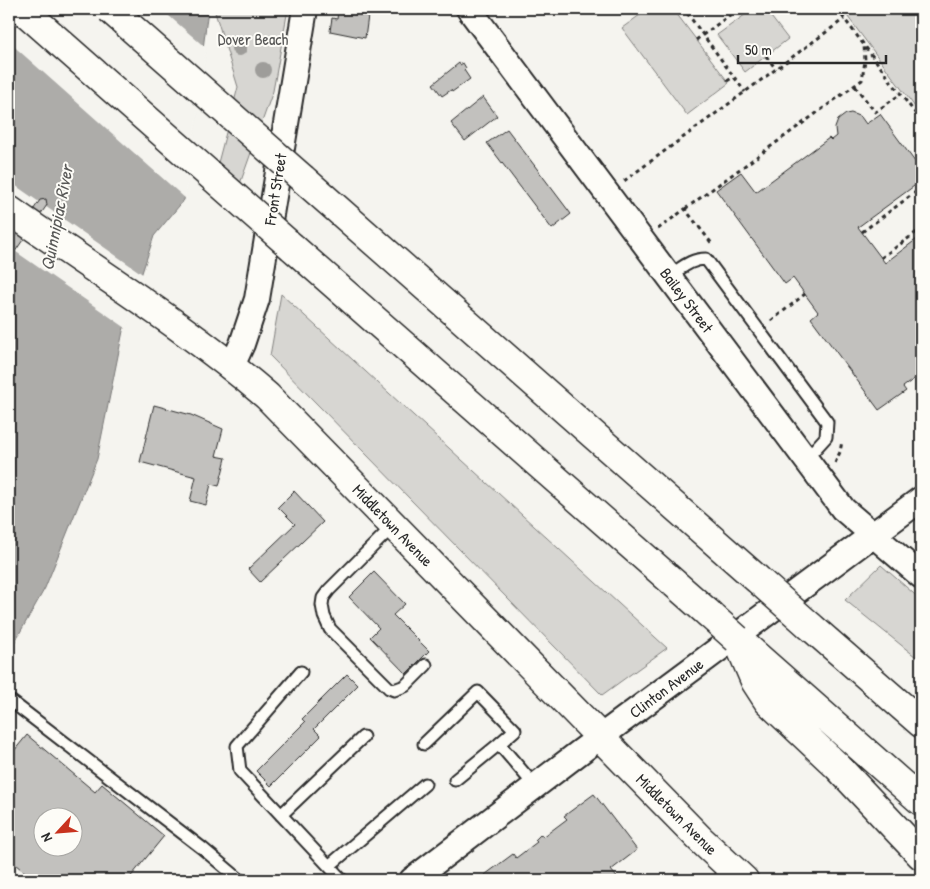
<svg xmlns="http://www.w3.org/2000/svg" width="930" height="889" font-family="'Patrick Hand',sans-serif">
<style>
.green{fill:#d7d6d2;stroke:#81807e}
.water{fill:#adaca9;stroke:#797877}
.pier{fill:#f5f4ef}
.building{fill:#c2c1be;stroke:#2b2b2b;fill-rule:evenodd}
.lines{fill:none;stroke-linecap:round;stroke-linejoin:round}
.service-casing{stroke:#2b2b2b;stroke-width:15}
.minor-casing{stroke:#2b2b2b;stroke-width:28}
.primary-casing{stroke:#2b2b2b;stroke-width:31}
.motorway-casing{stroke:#2b2b2b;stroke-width:31}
.path{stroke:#2b2b2b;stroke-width:3;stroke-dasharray:4 4;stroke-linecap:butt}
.service{stroke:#fdfcf7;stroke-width:11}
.minor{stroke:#fdfcf7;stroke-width:24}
.primary{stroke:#fdfcf7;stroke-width:28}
.motorway{stroke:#fdfcf7;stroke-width:28}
.motorway-bridge-casing{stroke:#2b2b2b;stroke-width:31;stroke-linecap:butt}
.motorway-bridge{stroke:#fdfcf7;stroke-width:28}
.tree{fill:#9e9d9a}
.labels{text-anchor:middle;stroke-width:4;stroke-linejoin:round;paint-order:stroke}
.park-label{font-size:16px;fill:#565655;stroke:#fdfcf7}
.street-label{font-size:16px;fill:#2b2b2b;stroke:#fdfcf7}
.water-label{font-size:18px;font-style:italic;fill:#585857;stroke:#fdfcf7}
</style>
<rect width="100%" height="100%" fill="#f5f4ef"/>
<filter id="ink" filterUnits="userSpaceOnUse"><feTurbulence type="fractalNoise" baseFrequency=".02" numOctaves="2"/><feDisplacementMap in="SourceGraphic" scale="10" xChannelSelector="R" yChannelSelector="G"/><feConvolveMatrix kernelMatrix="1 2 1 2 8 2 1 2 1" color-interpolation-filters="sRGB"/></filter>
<g filter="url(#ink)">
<!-- green -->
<path class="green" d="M 214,9 L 288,9 L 273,91 L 236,195 L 214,178 L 238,87 Z
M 648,9 L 673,9 L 729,83 L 687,115 L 622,28 Z
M 753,9 L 765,9 L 788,39 L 745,72 L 717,35 Z
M 842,9 L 921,9 L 921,115 Z
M 281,294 L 667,648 L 602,695 L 270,356 Z
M 881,565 L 921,600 L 921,661 L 845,600 Z"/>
<!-- water -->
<path class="water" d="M 9,9 L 208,9 L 184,200 L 154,236 L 123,331 L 97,459 L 45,588 L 9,652 Z"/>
<!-- pier -->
<path class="pier" d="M 9,9 L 161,9 L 206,48 L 186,199 L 9,42 Z
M 9,181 L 144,275 L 126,328 L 9,247 Z"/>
<!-- building -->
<path class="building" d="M 338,11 L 368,16 L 365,38 L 330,31 L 332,18 L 337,19 Z
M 459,63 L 460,65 L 463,63 L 466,68 L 464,70 L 470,79 L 452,92 L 451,90 L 442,96 L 433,84 Z
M 483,97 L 497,116 L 465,141 L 451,123 Z
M 851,113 L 861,117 L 866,124 L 880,114 L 921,170 L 921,181 L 858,227 L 885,263 L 921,236 L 921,374 L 903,387 L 906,391 L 879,410 L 811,318 L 818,312 L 793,278 L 785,284 L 716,190 L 741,172 L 756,192 L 829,138 L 831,140 L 836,136 L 835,128 L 838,120 L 846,114 Z
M 507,129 L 571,214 L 552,229 L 487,143 Z
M 46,199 L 47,205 L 14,253 L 9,255 L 9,245 L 40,200 Z
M 154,405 L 191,415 L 223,429 L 216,456 L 226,458 L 219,486 L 211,484 L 206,505 L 190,501 L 196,477 L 140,462 Z
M 294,491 L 323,522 L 260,582 L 248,569 L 295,524 L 278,507 Z
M 374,572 L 405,604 L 393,615 L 429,651 L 406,674 L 370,637 L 379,628 L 349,597 Z
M 347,674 L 358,685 L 314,729 L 321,736 L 271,786 L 256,771 L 305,722 L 302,719 Z
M 27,735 L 95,792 L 102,784 L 164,836 L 128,880 L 34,880 L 9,859 L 9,757 ZM 42,816 L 72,816 L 72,846 L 42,846 Z
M 594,794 L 637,850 L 611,870 L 619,880 L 478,880 L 513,854 L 516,858 L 537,842 L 535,840 L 541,834 L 543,837 L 567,819 L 564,816 Z"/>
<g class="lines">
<defs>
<path id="service" d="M 669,276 C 682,268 690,259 706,259 L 827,422 L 826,437 L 805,460
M 394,525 L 329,590 L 323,598 L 322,605 L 324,616 L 330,629 L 389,688 L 394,690 L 405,686 L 426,665
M 301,672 L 237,746 L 240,771 L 342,880
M 9,704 L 12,702 L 202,848 L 240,880
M 424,744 L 478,692 L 515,730 L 499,744 L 535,786
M 455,780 L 499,744
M 281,815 L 363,737
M 329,866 L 425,784"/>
<path id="minor" d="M 469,9 L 843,509 L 921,576
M 232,366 L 242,344 L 257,299 L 305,9
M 412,880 L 580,752 L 921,499"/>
<path id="primary" d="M 9,210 C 96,271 187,327 267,396 L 700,839 L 744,880"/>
<path id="motorway" d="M 303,179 L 756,578
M 292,247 L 708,613
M 810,626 L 921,723
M 737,639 L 755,681 L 768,701 L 837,766 L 921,855
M 742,643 L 921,801"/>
</defs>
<!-- service casing -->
<use href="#service" class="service-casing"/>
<!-- minor casing -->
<use href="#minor" class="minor-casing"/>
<!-- primary casing -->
<use href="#primary" class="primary-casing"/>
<!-- motorway casing -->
<use href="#motorway" class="motorway-casing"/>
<!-- path -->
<path class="path" d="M 837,9 L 921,121
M 687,13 L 745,92
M 696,40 L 738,9
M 766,56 L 776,69
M 727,81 L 734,77
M 855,86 L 875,112 L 901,94
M 624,181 L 844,19
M 685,209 L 862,80 L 865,61 L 864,45
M 658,229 L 685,209 L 713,245
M 862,232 L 921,188
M 881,258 L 921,229
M 771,321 L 805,294
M 835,463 L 840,452 L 842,441"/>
<!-- service -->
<use href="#service" class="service"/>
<!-- minor -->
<use href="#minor" class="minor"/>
<!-- primary -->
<use href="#primary" class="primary"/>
<!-- motorway -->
<use href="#motorway" class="motorway"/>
<defs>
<path id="motorway-bridge" d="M 22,9 L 292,247
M 110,9 L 303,179
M 756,578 L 810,626
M 708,613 L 737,639"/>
</defs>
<!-- motorway-bridge casing -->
<use href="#motorway-bridge" class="motorway-bridge-casing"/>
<!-- motorway-bridge -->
<use href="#motorway-bridge" class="motorway-bridge"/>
</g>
<!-- trees -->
<g class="tree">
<circle cx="239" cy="48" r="8"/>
<circle cx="263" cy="70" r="8"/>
</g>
</g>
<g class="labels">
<!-- park labels -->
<g class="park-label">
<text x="253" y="45">Dover Beach</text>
</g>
<!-- street labels -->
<g class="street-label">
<text transform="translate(275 189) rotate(-81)" y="6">Front Street</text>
<text transform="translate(687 300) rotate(53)" y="6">Bailey Street</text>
<text transform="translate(393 525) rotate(46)" y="6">Middletown Avenue</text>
<text transform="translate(666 688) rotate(-37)" y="6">Clinton Avenue</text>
<text transform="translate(677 814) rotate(45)" y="6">Middletown Avenue</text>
</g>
<!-- water labels -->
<g class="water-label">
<text transform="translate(57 218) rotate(-79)" y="6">Quinnipiac River</text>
</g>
</g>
<!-- margin -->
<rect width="930" height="889" fill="none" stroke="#fdfcf7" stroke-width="30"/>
<rect x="15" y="15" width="900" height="859" fill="none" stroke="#2b2b2b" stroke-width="2" filter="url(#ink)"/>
<!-- north arrow -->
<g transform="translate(58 832) rotate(244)"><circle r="24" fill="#fdfcf7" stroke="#a9a8a5"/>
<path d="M0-4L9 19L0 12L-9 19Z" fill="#c8321e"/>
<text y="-8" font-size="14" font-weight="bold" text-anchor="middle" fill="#2b2b2b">N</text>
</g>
<!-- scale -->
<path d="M738 55v8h148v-8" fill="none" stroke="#2b2b2b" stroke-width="2.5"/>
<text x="745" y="55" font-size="15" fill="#2b2b2b" stroke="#fdfcf7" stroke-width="4" paint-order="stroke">50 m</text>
</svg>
